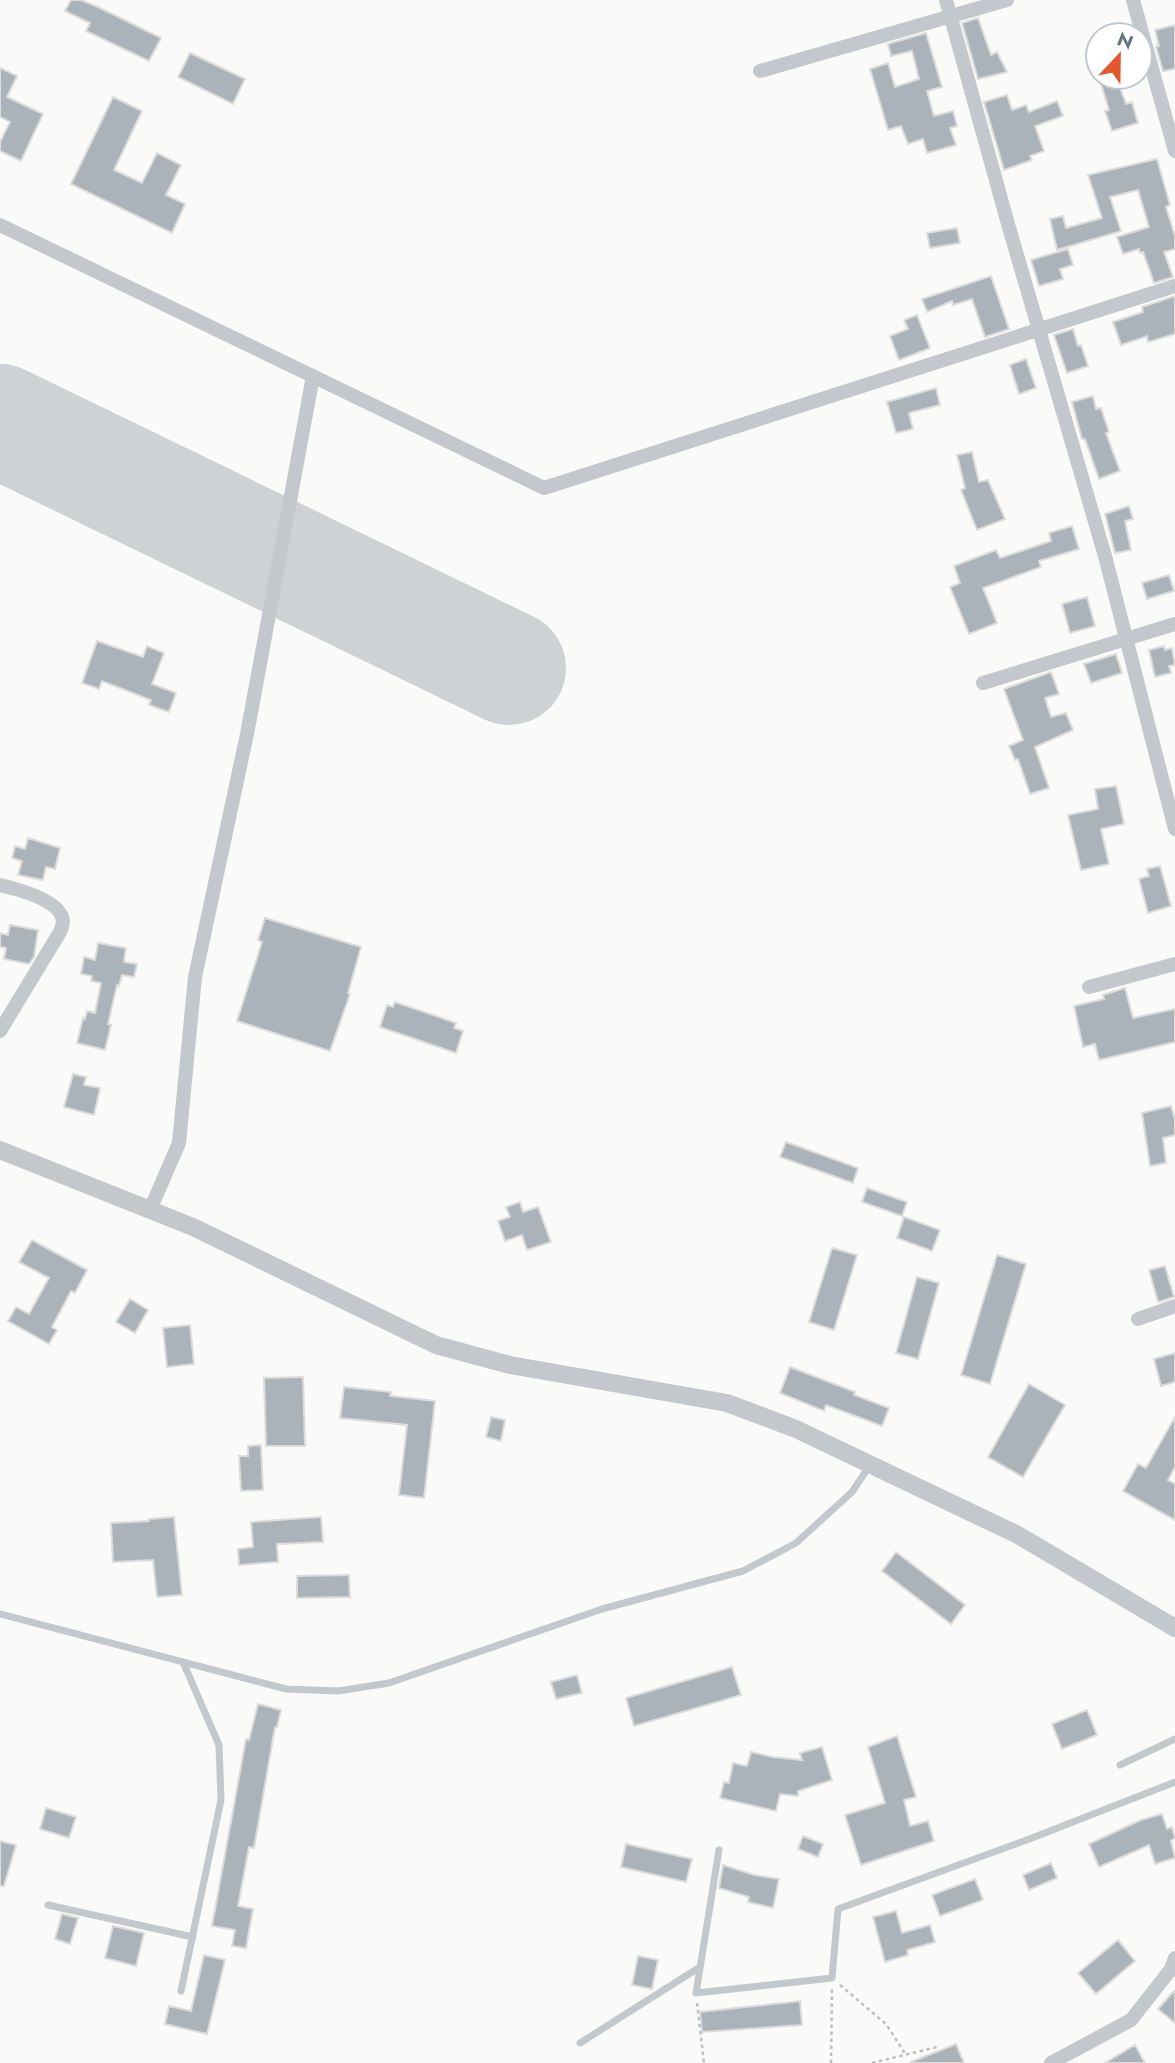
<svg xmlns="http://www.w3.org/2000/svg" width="1175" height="2063" font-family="Jost,sans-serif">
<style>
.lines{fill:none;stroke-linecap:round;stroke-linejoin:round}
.runway{stroke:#ced2d4;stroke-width:114}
.building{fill:#aab3b9;stroke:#dcdcda;stroke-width:2}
.path{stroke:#bbbfc2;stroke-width:2.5;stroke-dasharray:3.5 3.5;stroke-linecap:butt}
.service{stroke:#c3c8cc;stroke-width:7}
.minor{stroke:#c3c8cc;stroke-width:14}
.tertiary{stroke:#c3c8cc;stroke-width:18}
</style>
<rect width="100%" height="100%" fill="#fafaf8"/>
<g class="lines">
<!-- runway -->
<path class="runway" d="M 0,421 L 509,668"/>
</g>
<!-- building -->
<path class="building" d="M 71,0 L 81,0 L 98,7 L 161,38 L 149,61 L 86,31 L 90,23 L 65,11 Z
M 978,18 L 991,55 L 997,52 L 1007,72 L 978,79 L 962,23 Z
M 1175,25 L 1175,69 L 1163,71 L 1156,47 L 1159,46 L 1155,30 Z
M 926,33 L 942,87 L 927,91 L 934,116 L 953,111 L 957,126 L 950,128 L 956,145 L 927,153 L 923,139 L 908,144 L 901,126 L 888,130 L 870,69 L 888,63 L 895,87 L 919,79 L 912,51 L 891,56 L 888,44 Z
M 190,53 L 245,79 L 233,104 L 178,77 Z
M 0,68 L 17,76 L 7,97 L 43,114 L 21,161 L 0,151 L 0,142 L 10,122 L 0,117 Z
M 1117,79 L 1126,104 L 1132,102 L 1138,123 L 1112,131 L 1105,111 L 1109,110 L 1101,84 Z
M 1007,95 L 1012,110 L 1026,105 L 1029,112 L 1057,101 L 1063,116 L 1035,126 L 1044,151 L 1030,156 L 1032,160 L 1004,170 L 984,102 Z
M 113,97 L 142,111 L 114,170 L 142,183 L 157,153 L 181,165 L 166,195 L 185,204 L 172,233 L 71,184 Z
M 1157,159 L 1170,205 L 1166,207 L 1175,236 L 1175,249 L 1164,252 L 1173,277 L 1154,283 L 1143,252 L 1140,253 L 1139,249 L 1123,254 L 1117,237 L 1149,227 L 1138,190 L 1110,197 L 1121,231 L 1057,250 L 1050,219 L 1063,216 L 1066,228 L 1102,218 L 1088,175 Z
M 957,228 L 960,243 L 930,248 L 927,233 Z
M 1068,249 L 1073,265 L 1060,269 L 1063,279 L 1039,286 L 1031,260 Z
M 991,276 L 1009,329 L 985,337 L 972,299 L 953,305 L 952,301 L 927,312 L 922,299 Z
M 1175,296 L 1175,334 L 1148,342 L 1147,336 L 1121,345 L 1113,322 L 1143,312 L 1142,307 Z
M 917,315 L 930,348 L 899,360 L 890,336 L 908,329 L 904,320 Z
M 1073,329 L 1078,346 L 1081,345 L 1088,366 L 1067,373 L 1054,335 Z
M 1026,359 L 1036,388 L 1019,394 L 1010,365 Z
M 936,388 L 940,405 L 909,413 L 913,429 L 896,433 L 887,402 Z
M 1093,396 L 1096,409 L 1101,408 L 1109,432 L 1106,433 L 1120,471 L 1099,479 L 1085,439 L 1082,439 L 1072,402 Z
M 972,452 L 979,482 L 988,480 L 1005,519 L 977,530 L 961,490 L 965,488 L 957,455 Z
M 1129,506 L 1133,519 L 1125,521 L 1131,550 L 1115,553 L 1105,514 Z
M 1072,526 L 1079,549 L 1039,561 L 1041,567 L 983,588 L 997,623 L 969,634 L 950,587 L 960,583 L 954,566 L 996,550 L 1000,558 L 1051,541 L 1049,533 Z
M 1169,575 L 1174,591 L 1147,599 L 1142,583 Z
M 1087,597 L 1095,626 L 1070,633 L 1062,604 Z
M 97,641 L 143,657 L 147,646 L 164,653 L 152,684 L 176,693 L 169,712 L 149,705 L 151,700 L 102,681 L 99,689 L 82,683 Z
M 1164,646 L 1165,650 L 1172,648 L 1175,665 L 1169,666 L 1171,673 L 1155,677 L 1149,650 Z
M 1116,654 L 1122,673 L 1091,683 L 1084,664 Z
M 1051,672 L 1059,694 L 1045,698 L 1051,717 L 1066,713 L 1073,730 L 1035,747 L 1049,788 L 1030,794 L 1018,759 L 1015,760 L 1009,746 L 1023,740 L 1004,689 Z
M 1116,786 L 1124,824 L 1101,829 L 1109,864 L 1081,870 L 1068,815 L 1098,809 L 1095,789 Z
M 28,838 L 60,848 L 55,869 L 46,867 L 43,880 L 18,875 L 22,861 L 12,858 L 15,846 L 25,849 Z
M 1160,866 L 1171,906 L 1148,913 L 1139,879 L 1149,876 L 1147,869 Z
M 265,918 L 361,947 L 348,993 L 350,994 L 330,1051 L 237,1021 L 262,942 L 258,940 Z
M 10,925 L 38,930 L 34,957 L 29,964 L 4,959 L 6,948 L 0,947 L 0,933 L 8,935 Z
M 98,943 L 126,948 L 124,962 L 137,964 L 134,977 L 122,975 L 119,986 L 117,985 L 108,1024 L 111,1025 L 105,1050 L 77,1043 L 83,1018 L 85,1019 L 87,1011 L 95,1013 L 101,983 L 91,981 L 92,976 L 81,974 L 84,957 L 95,960 Z
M 1125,988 L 1133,1018 L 1175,1009 L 1175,1042 L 1099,1060 L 1095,1044 L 1083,1047 L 1074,1006 L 1104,999 L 1103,995 Z
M 395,1002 L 456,1023 L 454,1028 L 463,1031 L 456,1053 L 380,1027 L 387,1005 L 393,1007 Z
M 73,1074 L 86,1077 L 84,1085 L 100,1088 L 94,1115 L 64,1107 Z
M 1171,1106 L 1175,1119 L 1175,1135 L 1163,1138 L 1166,1163 L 1150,1166 L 1142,1113 Z
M 786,1142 L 858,1168 L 853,1183 L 780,1157 Z
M 867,1188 L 907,1202 L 902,1216 L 862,1202 Z
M 520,1202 L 523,1212 L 538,1207 L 551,1242 L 527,1250 L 522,1235 L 505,1241 L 498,1221 L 510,1217 L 506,1207 Z
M 904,1217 L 940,1230 L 932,1251 L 897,1238 Z
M 32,1240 L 87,1270 L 75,1293 L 71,1291 L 52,1327 L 57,1330 L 49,1344 L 8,1321 L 16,1307 L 29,1314 L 49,1278 L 19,1262 Z
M 832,1248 L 857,1255 L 834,1330 L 809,1322 Z
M 997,1255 L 1026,1264 L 990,1384 L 961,1375 Z
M 1165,1266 L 1174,1297 L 1158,1302 L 1149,1270 Z
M 917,1277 L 939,1283 L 918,1359 L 896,1353 Z
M 130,1299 L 148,1310 L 135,1333 L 116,1322 Z
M 190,1325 L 194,1364 L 167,1367 L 163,1328 Z
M 1175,1353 L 1175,1382 L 1161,1386 L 1154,1359 Z
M 790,1367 L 855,1392 L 854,1395 L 889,1408 L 882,1426 L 826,1405 L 824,1411 L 780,1393 Z
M 303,1377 L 305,1446 L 266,1446 L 264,1378 Z
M 1029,1384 L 1065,1405 L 1023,1477 L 988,1457 Z
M 344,1387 L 391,1392 L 390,1396 L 435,1401 L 424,1498 L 399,1495 L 407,1425 L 340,1418 Z
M 491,1417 L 505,1420 L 501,1441 L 486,1437 Z
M 1175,1417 L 1175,1467 L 1168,1480 L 1175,1484 L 1175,1520 L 1123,1491 L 1138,1464 L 1146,1468 Z
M 261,1445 L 263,1490 L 241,1491 L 239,1456 L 248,1456 L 248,1446 Z
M 174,1517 L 182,1595 L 157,1597 L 153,1560 L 113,1562 L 111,1523 L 149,1521 L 149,1519 Z
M 321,1517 L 323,1542 L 277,1544 L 278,1562 L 239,1565 L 238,1549 L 253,1547 L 251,1522 Z
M 896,1552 L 965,1605 L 951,1624 L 882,1571 Z
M 349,1575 L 350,1597 L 297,1598 L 297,1576 Z
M 732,1667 L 741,1695 L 634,1726 L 626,1698 Z
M 577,1675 L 582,1693 L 556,1699 L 551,1682 Z
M 258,1704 L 281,1710 L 277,1727 L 275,1727 L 254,1848 L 249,1847 L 238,1906 L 253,1909 L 246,1948 L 232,1946 L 235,1930 L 212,1926 L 246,1739 L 249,1740 Z
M 1087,1710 L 1097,1735 L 1062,1749 L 1052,1724 Z
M 897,1736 L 916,1797 L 904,1800 L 910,1826 L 928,1821 L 934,1841 L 861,1865 L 845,1815 L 885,1803 L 868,1747 Z
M 822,1747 L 832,1780 L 798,1791 L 798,1796 L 780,1794 L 776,1811 L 720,1798 L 724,1782 L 729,1783 L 733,1763 L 747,1766 L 751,1752 L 773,1757 L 802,1760 L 800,1753 Z
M 46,1808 L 76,1817 L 69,1838 L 40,1829 Z
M 1162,1814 L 1167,1829 L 1172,1827 L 1175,1838 L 1171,1841 L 1175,1858 L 1155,1864 L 1149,1845 L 1099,1867 L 1089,1844 L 1141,1820 Z
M 803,1836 L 823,1844 L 818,1857 L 798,1849 Z
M 0,1841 L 16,1845 L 4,1886 L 0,1886 Z
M 626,1844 L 692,1859 L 686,1882 L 621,1867 Z
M 1051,1863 L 1057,1878 L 1029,1890 L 1023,1875 Z
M 723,1865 L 754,1875 L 779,1879 L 773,1908 L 748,1902 L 749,1897 L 719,1888 Z
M 975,1879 L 983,1900 L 940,1916 L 932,1895 Z
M 896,1911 L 902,1933 L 930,1925 L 935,1942 L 907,1950 L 908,1955 L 885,1962 L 873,1917 Z
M 62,1914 L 78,1918 L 70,1944 L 55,1939 Z
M 113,1926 L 144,1933 L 136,1966 L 105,1958 Z
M 1118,1940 L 1135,1961 L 1096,1994 L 1078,1973 Z
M 204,1955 L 225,1960 L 207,2034 L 165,2024 L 169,2006 L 191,2011 Z
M 638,1956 L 658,1960 L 652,1989 L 632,1985 Z
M 1175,1990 L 1175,2023 L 1158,2009 Z
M 800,2001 L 802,2025 L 702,2032 L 700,2012 Z
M 956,2044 L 964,2063 L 911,2063 L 911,2062 Z
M 1135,2045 L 1145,2063 L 1105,2063 Z"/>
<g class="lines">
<!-- path -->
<path class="path" d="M 840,1985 L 886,2024 L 906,2055
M 697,2003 L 704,2063
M 831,2063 L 832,1989
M 872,2063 L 937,2047"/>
<!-- service -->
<path class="service" d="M 0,1614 L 286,1689 L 338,1691 L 389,1683 L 602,1609 L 743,1571 L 796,1543 L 852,1492 L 870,1465
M 1120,1765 L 1175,1739
M 719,1850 L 696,1993 L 832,1978 L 838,1909 L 1032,1838 L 1175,1782
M 48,1905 L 193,1937
M 181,1991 L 221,1800 L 219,1745 L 183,1662
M 580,2043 L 700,1967"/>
<!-- minor -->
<path class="minor" d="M 946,0 L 1008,224 L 1105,556 L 1175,829
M 1133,0 L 1175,151
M 760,71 L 1007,0
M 0,225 L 544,488 L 1175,286
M 983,683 L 1175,624
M 0,885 C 17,889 61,900 63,921 C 63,925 61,929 60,932 L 0,1031
M 1089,987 L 1175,964
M 150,1210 L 179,1143 L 195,977 L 247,734 L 313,376
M 1138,1319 L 1175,1306
M 1051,2063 L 1131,2020 L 1171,1969 L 1175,1958"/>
<!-- tertiary -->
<path class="tertiary" d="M 0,1150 L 193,1227 L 436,1345 L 510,1365 L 727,1403 L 796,1429 L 1018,1535 L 1175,1628"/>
</g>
<!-- north arrow -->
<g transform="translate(1119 56) rotate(22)"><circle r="33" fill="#ffffff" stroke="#c1c8cd" stroke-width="2"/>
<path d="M0-5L12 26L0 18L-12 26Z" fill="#e4572e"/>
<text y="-10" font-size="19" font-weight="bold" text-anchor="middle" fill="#657683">N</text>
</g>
</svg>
